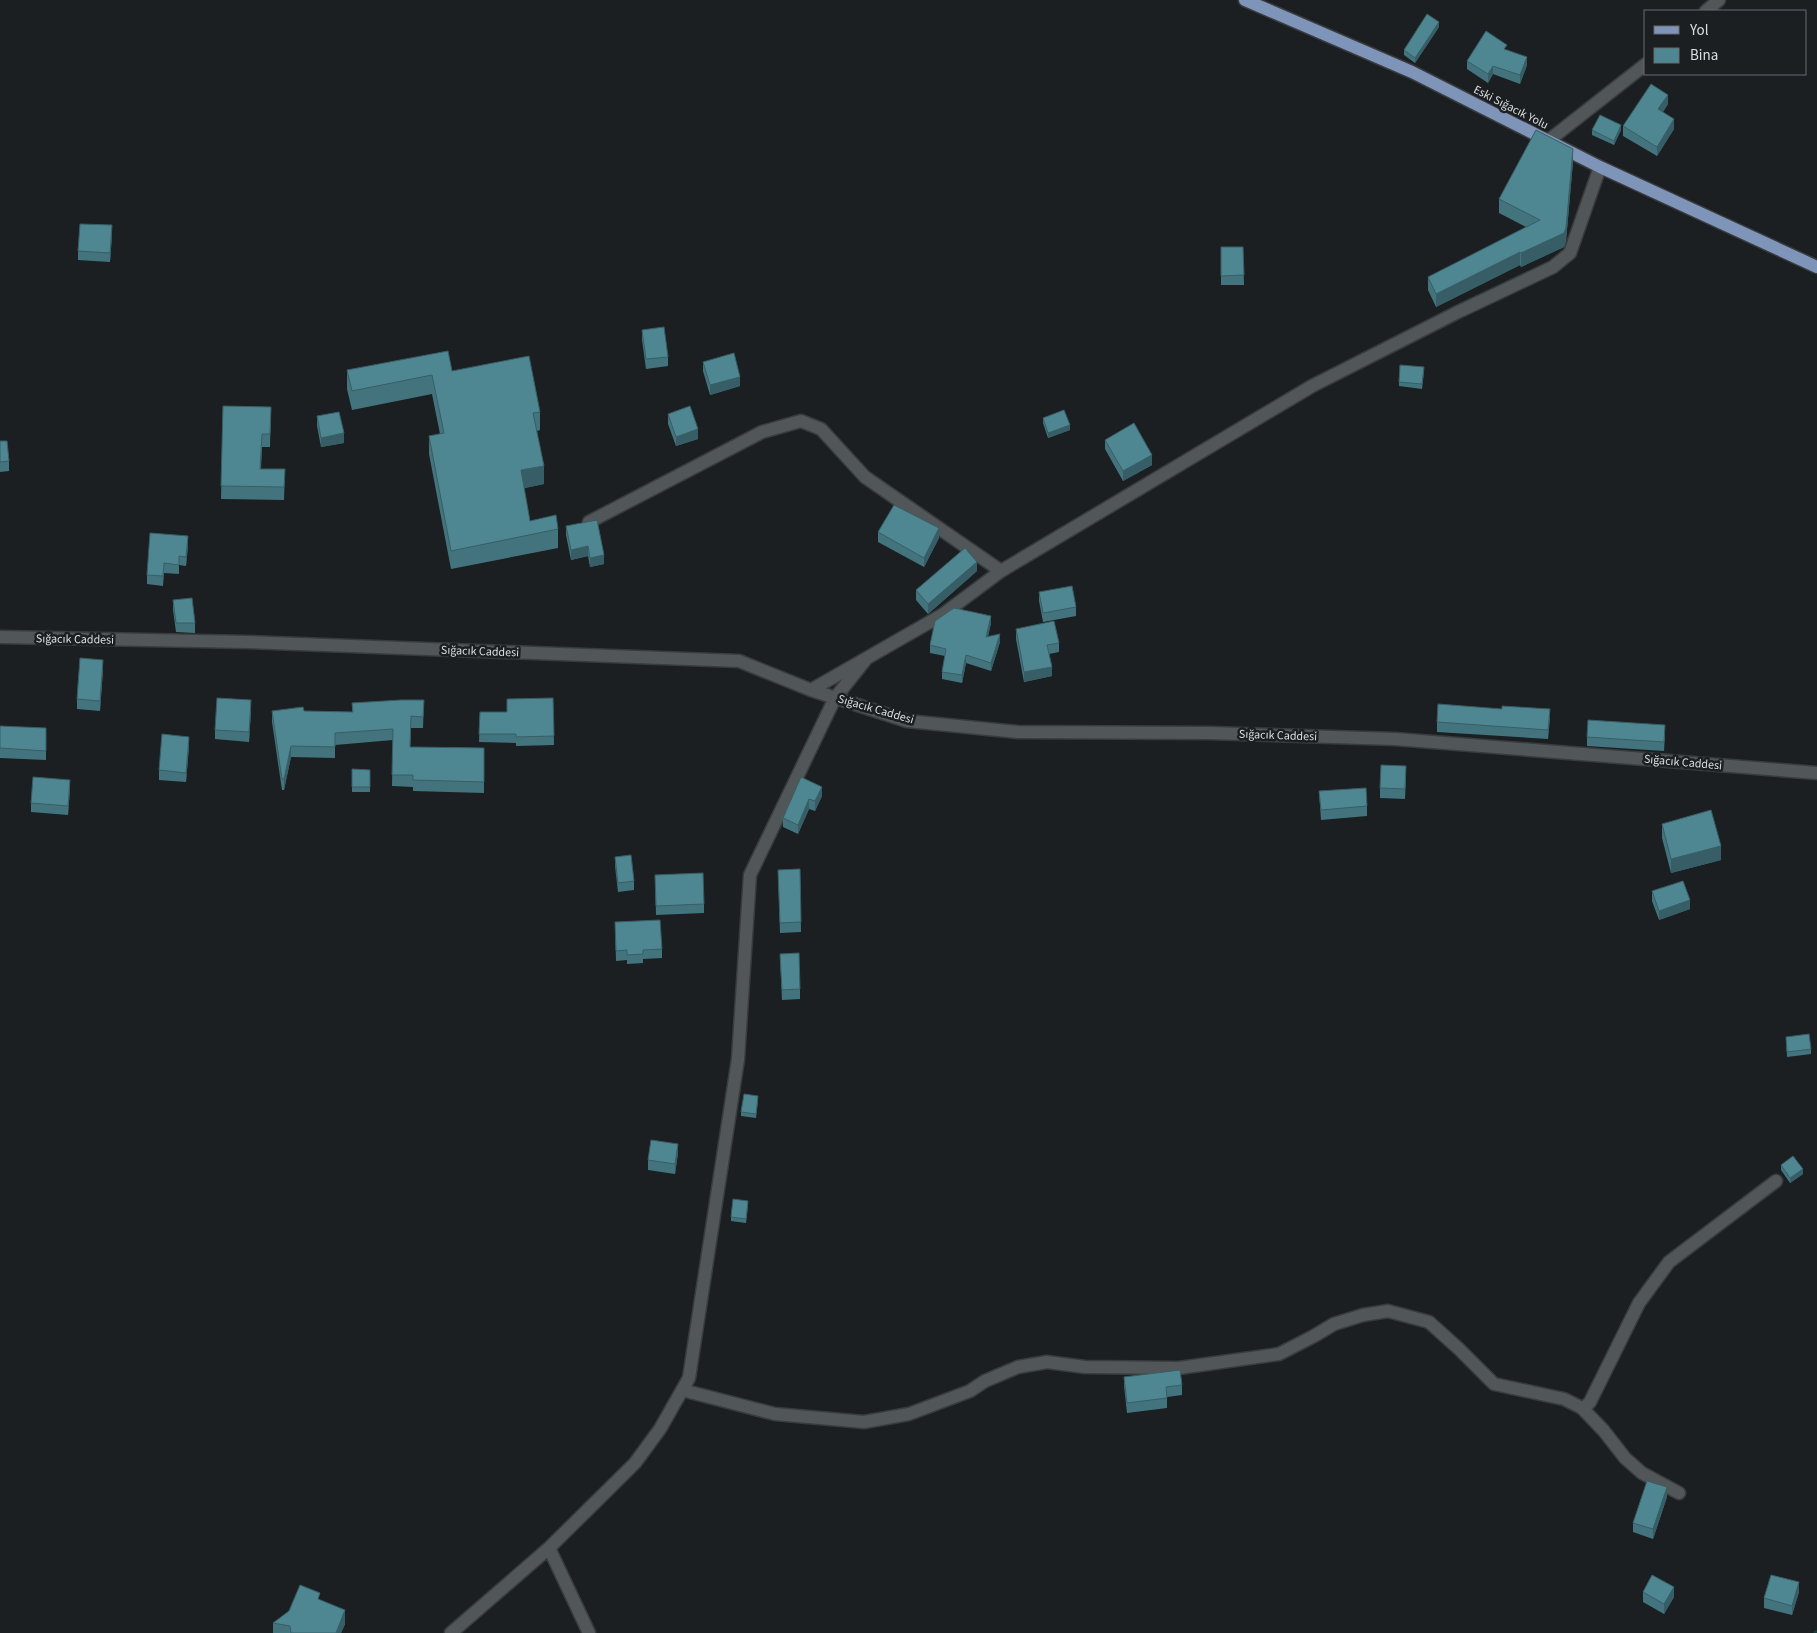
<svg xmlns="http://www.w3.org/2000/svg" width="1817" height="1633" font-family="'Source Sans 3',sans-serif">
<style>
.lines{fill:none;stroke-linecap:round;stroke-linejoin:round}
.stream{stroke:#123f3a;stroke-width:5.5}
.minor-casing{stroke:#393c3e;stroke-width:15}
.major-casing{stroke:#393c3e;stroke-width:15}
.minor{stroke:#515659;stroke-width:12}
.major{stroke:#7e94b9;stroke-width:12}
.wall{fill:#43747d}
.shaded-wall{fill:#375e66}
.building{fill:#4e8791;stroke:#375e66}
.labels{text-anchor:middle;stroke-width:5;stroke-linejoin:round;paint-order:stroke}
.street-label{font-size:12px;fill:#dcdee0;stroke:#1b1f22}
</style>
<rect width="100%" height="100%" fill="#1b1f22"/>
<g class="lines">
<!-- stream -->
<path class="stream" d="M 1816,1633 L 1817,1633"/>
<defs>
<path id="minor" d="M 1706,11 L 1719,0
M 1548,141 L 1646,64
M 589,522 L 762,432 L 801,421 L 821,429 L 865,477 L 1001,571
M 0,637 L 247,642 L 739,661 L 811,690 L 907,721 L 1018,732 L 1210,733 L 1395,739 L 1817,773
M 811,690 L 942,615 L 1001,571 L 1312,386 L 1458,312 L 1553,267 L 1570,253 L 1600,167
M 682,1390 L 775,1414 L 864,1422 L 909,1414 L 970,1391 L 985,1381 L 1018,1367 L 1047,1362 L 1085,1367 L 1179,1368 L 1279,1354 L 1314,1336 L 1334,1324 L 1363,1315 L 1388,1311 L 1429,1322 L 1459,1349 L 1494,1384 L 1564,1399 L 1582,1408 L 1604,1431 L 1625,1458 L 1642,1473 L 1679,1493
M 1583,1409 L 1590,1402 L 1639,1303 L 1669,1262 L 1776,1181
M 549,1548 L 589,1633
M 451,1633 L 549,1548 L 635,1463 L 660,1429 L 689,1378 L 738,1059 L 750,875 L 835,698 L 866,659"/>
<path id="major" d="M 1245,0 L 1412,72 L 1600,167 L 1817,267"/>
</defs>
<!-- minor casing -->
<use href="#minor" class="minor-casing"/>
<!-- major casing -->
<use href="#major" class="major-casing"/>
<!-- minor -->
<use href="#minor" class="minor"/>
<!-- major -->
<use href="#major" class="major"/>
</g>
<!-- wall -->
<path class="wall" d="M 1439,27 L 1415,63 L 1404,55 L 1404,50 Z
M 1507,50 L 1527,65 L 1520,84 L 1493,74 L 1488,83 L 1467,69 L 1467,61 Z
M 1668,104 L 1663,112 L 1674,129 L 1657,156 L 1623,136 L 1623,126 Z
M 1592,130 L 1621,130 L 1614,145 L 1592,135 Z
M 1573,162 L 1566,241 L 1564,247 L 1521,267 L 1520,265 L 1436,307 L 1428,290 L 1428,277 L 1526,227 L 1499,213 L 1499,199 Z
M 112,235 L 110,262 L 78,260 L 78,251 Z
M 1221,247 L 1243,247 L 1244,285 L 1221,285 Z
M 642,330 L 668,357 L 668,366 L 646,369 L 642,340 Z
M 703,362 L 740,386 L 710,395 L 703,371 Z
M 347,370 L 452,371 L 540,412 L 540,430 L 537,431 L 544,484 L 524,488 L 530,521 L 558,529 L 558,548 L 451,569 L 429,454 L 429,436 L 440,434 L 432,394 L 352,410 L 347,389 Z
M 1424,372 L 1422,389 L 1399,386 L 1399,382 Z
M 223,406 L 271,407 L 270,447 L 262,447 L 261,469 L 285,469 L 284,500 L 221,499 Z
M 668,414 L 698,439 L 676,446 L 668,424 Z
M 317,416 L 344,443 L 321,447 L 317,426 Z
M 1043,418 L 1070,430 L 1048,438 L 1043,423 Z
M 1105,440 L 1152,465 L 1123,481 L 1105,449 Z
M 0,441 L 9,461 L 9,471 L 0,472 Z
M 566,526 L 604,564 L 590,567 L 588,556 L 571,560 L 566,535 Z
M 878,532 L 939,538 L 924,567 L 878,542 Z
M 188,546 L 186,566 L 179,565 L 179,574 L 164,573 L 163,586 L 147,584 L 147,575 Z
M 977,571 L 928,614 L 916,600 L 916,590 Z
M 1039,592 L 1076,607 L 1076,616 L 1043,622 L 1039,601 Z
M 173,600 L 195,623 L 195,633 L 176,632 L 173,610 Z
M 991,623 L 988,637 L 1000,642 L 991,671 L 966,663 L 962,683 L 942,679 L 942,672 L 945,656 L 930,653 L 930,645 Z
M 1016,629 L 1059,643 L 1059,652 L 1049,654 L 1052,676 L 1024,682 L 1016,639 Z
M 103,669 L 100,711 L 77,709 L 77,699 Z
M 553,698 L 554,745 L 516,746 L 516,743 L 479,742 L 480,712 L 507,712 Z
M 424,700 L 423,728 L 411,728 L 410,747 L 484,748 L 484,793 L 413,791 L 413,787 L 392,786 L 393,740 L 335,745 L 335,758 L 291,757 L 284,790 L 282,790 L 272,722 L 272,711 L 352,712 L 352,703 Z
M 251,710 L 249,742 L 215,739 L 215,730 Z
M 1550,718 L 1548,739 L 1437,732 L 1437,722 Z
M 0,726 L 46,737 L 46,760 L 0,758 Z
M 1665,735 L 1664,751 L 1587,746 L 1587,737 Z
M 189,746 L 186,782 L 159,780 L 159,770 Z
M 352,769 L 370,770 L 370,792 L 352,792 Z
M 1406,776 L 1405,799 L 1380,798 L 1380,788 Z
M 801,777 L 822,796 L 815,811 L 809,809 L 798,834 L 783,827 L 783,818 Z
M 70,789 L 68,815 L 31,812 L 31,803 Z
M 1319,791 L 1367,806 L 1367,816 L 1321,820 Z
M 1662,824 L 1721,860 L 1671,873 L 1662,838 Z
M 615,857 L 634,881 L 634,890 L 618,892 L 615,866 Z
M 800,869 L 801,932 L 780,933 L 778,870 Z
M 655,875 L 704,904 L 704,913 L 656,915 Z
M 1652,891 L 1690,909 L 1659,920 L 1652,901 Z
M 615,922 L 662,949 L 662,958 L 643,959 L 643,963 L 627,964 L 627,960 L 616,961 Z
M 780,954 L 800,989 L 800,999 L 782,1000 Z
M 1786,1037 L 1811,1049 L 1811,1054 L 1787,1057 Z
M 758,1101 L 756,1118 L 741,1116 L 741,1112 Z
M 678,1153 L 675,1174 L 648,1170 L 648,1160 Z
M 1781,1165 L 1803,1174 L 1790,1183 L 1781,1170 Z
M 748,1206 L 746,1223 L 731,1221 L 731,1217 Z
M 1124,1377 L 1182,1385 L 1182,1395 L 1167,1397 L 1167,1408 L 1127,1413 L 1124,1386 Z
M 1667,1497 L 1653,1539 L 1633,1532 L 1633,1523 Z
M 1643,1592 L 1674,1597 L 1664,1614 L 1643,1602 Z
M 1799,1592 L 1792,1615 L 1764,1608 L 1764,1598 Z
M 320,1600 L 345,1624 L 341,1633 L 273,1633 L 273,1623 Z"/>
<!-- shaded-wall -->
<path class="shaded-wall" d="M 1439,22 L 1439,27 L 1415,63 L 1415,58 Z
M 1527,57 L 1527,65 L 1520,84 L 1520,75 Z
M 1493,66 L 1493,74 L 1488,83 L 1488,74 Z
M 1668,95 L 1668,104 L 1658,119 L 1658,109 Z
M 1674,119 L 1674,129 L 1657,156 L 1657,147 Z
M 1621,125 L 1621,130 L 1614,145 L 1614,141 Z
M 1573,149 L 1573,162 L 1566,241 L 1564,247 L 1521,267 L 1521,253 L 1564,233 Z
M 112,225 L 112,235 L 110,262 L 110,253 Z
M 1520,252 L 1520,265 L 1436,307 L 1436,294 Z
M 740,377 L 740,386 L 710,395 L 710,385 Z
M 1070,425 L 1070,430 L 1048,438 L 1048,433 Z
M 698,429 L 698,439 L 676,446 L 676,437 Z
M 344,433 L 344,443 L 321,447 L 321,438 Z
M 1152,455 L 1152,465 L 1123,481 L 1123,471 Z
M 544,466 L 544,484 L 521,489 L 521,470 Z
M 939,528 L 939,538 L 924,567 L 924,558 Z
M 188,536 L 188,546 L 186,566 L 186,557 Z
M 588,546 L 588,556 L 571,560 L 571,550 Z
M 604,555 L 604,564 L 590,567 L 590,558 Z
M 977,562 L 977,571 L 928,614 L 928,604 Z
M 991,616 L 991,623 L 986,645 L 986,637 Z
M 1000,634 L 1000,642 L 991,671 L 991,663 Z
M 966,655 L 966,663 L 962,683 L 962,675 Z
M 103,660 L 103,669 L 100,711 L 100,701 Z
M 1052,667 L 1052,676 L 1024,682 L 1024,672 Z
M 251,700 L 251,710 L 249,742 L 249,732 Z
M 189,737 L 189,746 L 186,782 L 186,773 Z
M 291,746 L 291,757 L 284,790 L 284,779 Z
M 70,780 L 70,789 L 68,815 L 68,806 Z
M 822,787 L 822,796 L 815,811 L 815,801 Z
M 809,799 L 809,809 L 798,834 L 798,825 Z
M 1721,846 L 1721,860 L 1671,873 L 1671,859 Z
M 1690,900 L 1690,909 L 1659,920 L 1659,911 Z
M 678,1144 L 678,1153 L 675,1174 L 675,1164 Z
M 1803,1169 L 1803,1174 L 1790,1183 L 1790,1178 Z
M 1667,1487 L 1667,1497 L 1653,1539 L 1653,1529 Z
M 1799,1582 L 1799,1592 L 1792,1615 L 1792,1606 Z
M 1674,1587 L 1674,1597 L 1664,1614 L 1664,1604 Z
M 345,1610 L 345,1624 L 341,1633 L 336,1633 Z"/>
<!-- building -->
<path class="building" d="M 1427,14 L 1439,22 L 1415,58 L 1404,50 Z
M 1486,31 L 1507,45 L 1504,49 L 1527,57 L 1520,75 L 1493,66 L 1488,74 L 1467,61 Z
M 1651,84 L 1668,95 L 1658,109 L 1674,119 L 1657,147 L 1623,126 Z
M 1600,115 L 1621,125 L 1614,141 L 1592,130 Z
M 1536,130 L 1573,149 L 1566,228 L 1564,233 L 1521,253 L 1520,252 L 1436,294 L 1428,277 L 1540,220 L 1499,199 Z
M 80,224 L 112,225 L 110,253 L 78,251 Z
M 1221,247 L 1243,247 L 1244,275 L 1221,276 Z
M 664,327 L 668,357 L 646,359 L 642,330 Z
M 448,351 L 452,371 L 529,356 L 540,412 L 533,413 L 544,466 L 521,470 L 530,521 L 556,515 L 558,529 L 451,551 L 429,436 L 444,433 L 432,375 L 352,391 L 347,370 Z
M 734,353 L 740,377 L 710,385 L 703,362 Z
M 1400,365 L 1424,367 L 1422,384 L 1399,382 Z
M 223,406 L 271,407 L 270,434 L 262,434 L 260,469 L 285,469 L 284,487 L 221,486 Z
M 690,406 L 698,429 L 676,437 L 668,414 Z
M 1064,410 L 1070,425 L 1048,433 L 1043,418 Z
M 339,412 L 344,433 L 321,438 L 317,416 Z
M 1134,423 L 1152,455 L 1123,471 L 1105,440 Z
M 0,441 L 7,441 L 9,461 L 0,462 Z
M 894,505 L 939,528 L 924,558 L 878,532 Z
M 597,520 L 604,555 L 590,558 L 588,546 L 571,550 L 566,526 Z
M 150,533 L 188,536 L 186,557 L 179,556 L 179,565 L 164,563 L 163,576 L 147,575 Z
M 965,548 L 977,562 L 928,604 L 916,590 Z
M 1072,586 L 1076,607 L 1043,613 L 1039,592 Z
M 192,598 L 195,623 L 176,623 L 173,600 Z
M 954,608 L 991,616 L 986,637 L 1000,634 L 991,663 L 966,655 L 962,675 L 942,672 L 946,649 L 930,645 L 935,621 Z
M 1054,621 L 1059,643 L 1047,645 L 1052,667 L 1024,672 L 1016,629 Z
M 80,658 L 103,660 L 100,701 L 77,699 Z
M 217,698 L 251,700 L 249,732 L 215,730 Z
M 553,698 L 554,736 L 516,737 L 516,734 L 479,734 L 480,712 L 507,712 L 507,699 Z
M 401,700 L 424,700 L 423,717 L 411,716 L 410,747 L 484,748 L 484,782 L 413,780 L 413,775 L 392,775 L 393,729 L 335,733 L 335,747 L 291,746 L 284,779 L 282,779 L 272,711 L 303,707 L 304,711 L 353,712 L 352,703 Z
M 1438,704 L 1502,709 L 1502,706 L 1550,709 L 1548,730 L 1437,722 Z
M 1588,720 L 1665,725 L 1664,742 L 1587,737 Z
M 0,726 L 46,728 L 46,751 L 0,748 Z
M 162,734 L 189,737 L 186,773 L 159,770 Z
M 1381,765 L 1406,766 L 1405,789 L 1380,788 Z
M 352,769 L 370,770 L 370,787 L 352,787 Z
M 33,777 L 70,780 L 68,806 L 31,803 Z
M 801,777 L 822,787 L 815,801 L 809,799 L 798,825 L 783,818 Z
M 1366,788 L 1367,806 L 1321,810 L 1319,791 Z
M 1711,810 L 1721,846 L 1671,859 L 1662,824 Z
M 631,855 L 634,881 L 618,883 L 615,857 Z
M 800,869 L 801,922 L 780,923 L 778,870 Z
M 703,873 L 704,904 L 656,906 L 655,875 Z
M 1683,881 L 1690,900 L 1659,911 L 1652,891 Z
M 660,920 L 662,949 L 643,950 L 643,954 L 627,955 L 627,950 L 616,951 L 615,922 Z
M 799,953 L 800,989 L 782,990 L 780,954 Z
M 1809,1034 L 1811,1049 L 1787,1052 L 1786,1037 Z
M 744,1094 L 758,1096 L 756,1114 L 741,1112 Z
M 651,1140 L 678,1144 L 675,1164 L 648,1160 Z
M 1793,1156 L 1803,1169 L 1790,1178 L 1781,1165 Z
M 733,1199 L 748,1201 L 746,1219 L 731,1217 Z
M 1180,1370 L 1182,1385 L 1166,1387 L 1167,1398 L 1127,1403 L 1124,1377 Z
M 1647,1481 L 1667,1487 L 1653,1529 L 1633,1523 Z
M 1652,1575 L 1674,1587 L 1664,1604 L 1643,1592 Z
M 1771,1575 L 1799,1582 L 1792,1606 L 1764,1598 Z
M 300,1585 L 320,1593 L 318,1599 L 345,1610 L 336,1633 L 291,1633 L 290,1626 L 273,1623 L 289,1611 Z"/>
<g class="labels">
<!-- street labels -->
<g class="street-label">
<text transform="translate(1511 107) rotate(27)" y="4">Eski Sığacık Yolu</text>
<text transform="translate(75 639) rotate(1)" y="4">Sığacık Caddesi</text>
<text transform="translate(480 651) rotate(2)" y="4">Sığacık Caddesi</text>
<text transform="translate(876 709) rotate(16)" y="4">Sığacık Caddesi</text>
<text transform="translate(1278 735) rotate(2)" y="4">Sığacık Caddesi</text>
<text transform="translate(1683 762) rotate(5)" y="4">Sığacık Caddesi</text>
</g>
</g>
<!-- legend -->
<rect x="1644" y="10" width="162" height="65" fill="#1b1f22" stroke="#686b6e"/>
<rect x="1654" y="26" width="25" height="8" fill="#7e94b9" stroke="#686b6e"/>
<text x="1690" y="35" font-size="15" fill="#dcdee0">Yol</text>
<rect x="1654" y="48" width="25" height="15" fill="#4e8791" stroke="#686b6e"/>
<text x="1690" y="60" font-size="15" fill="#dcdee0">Bina</text>
</svg>
